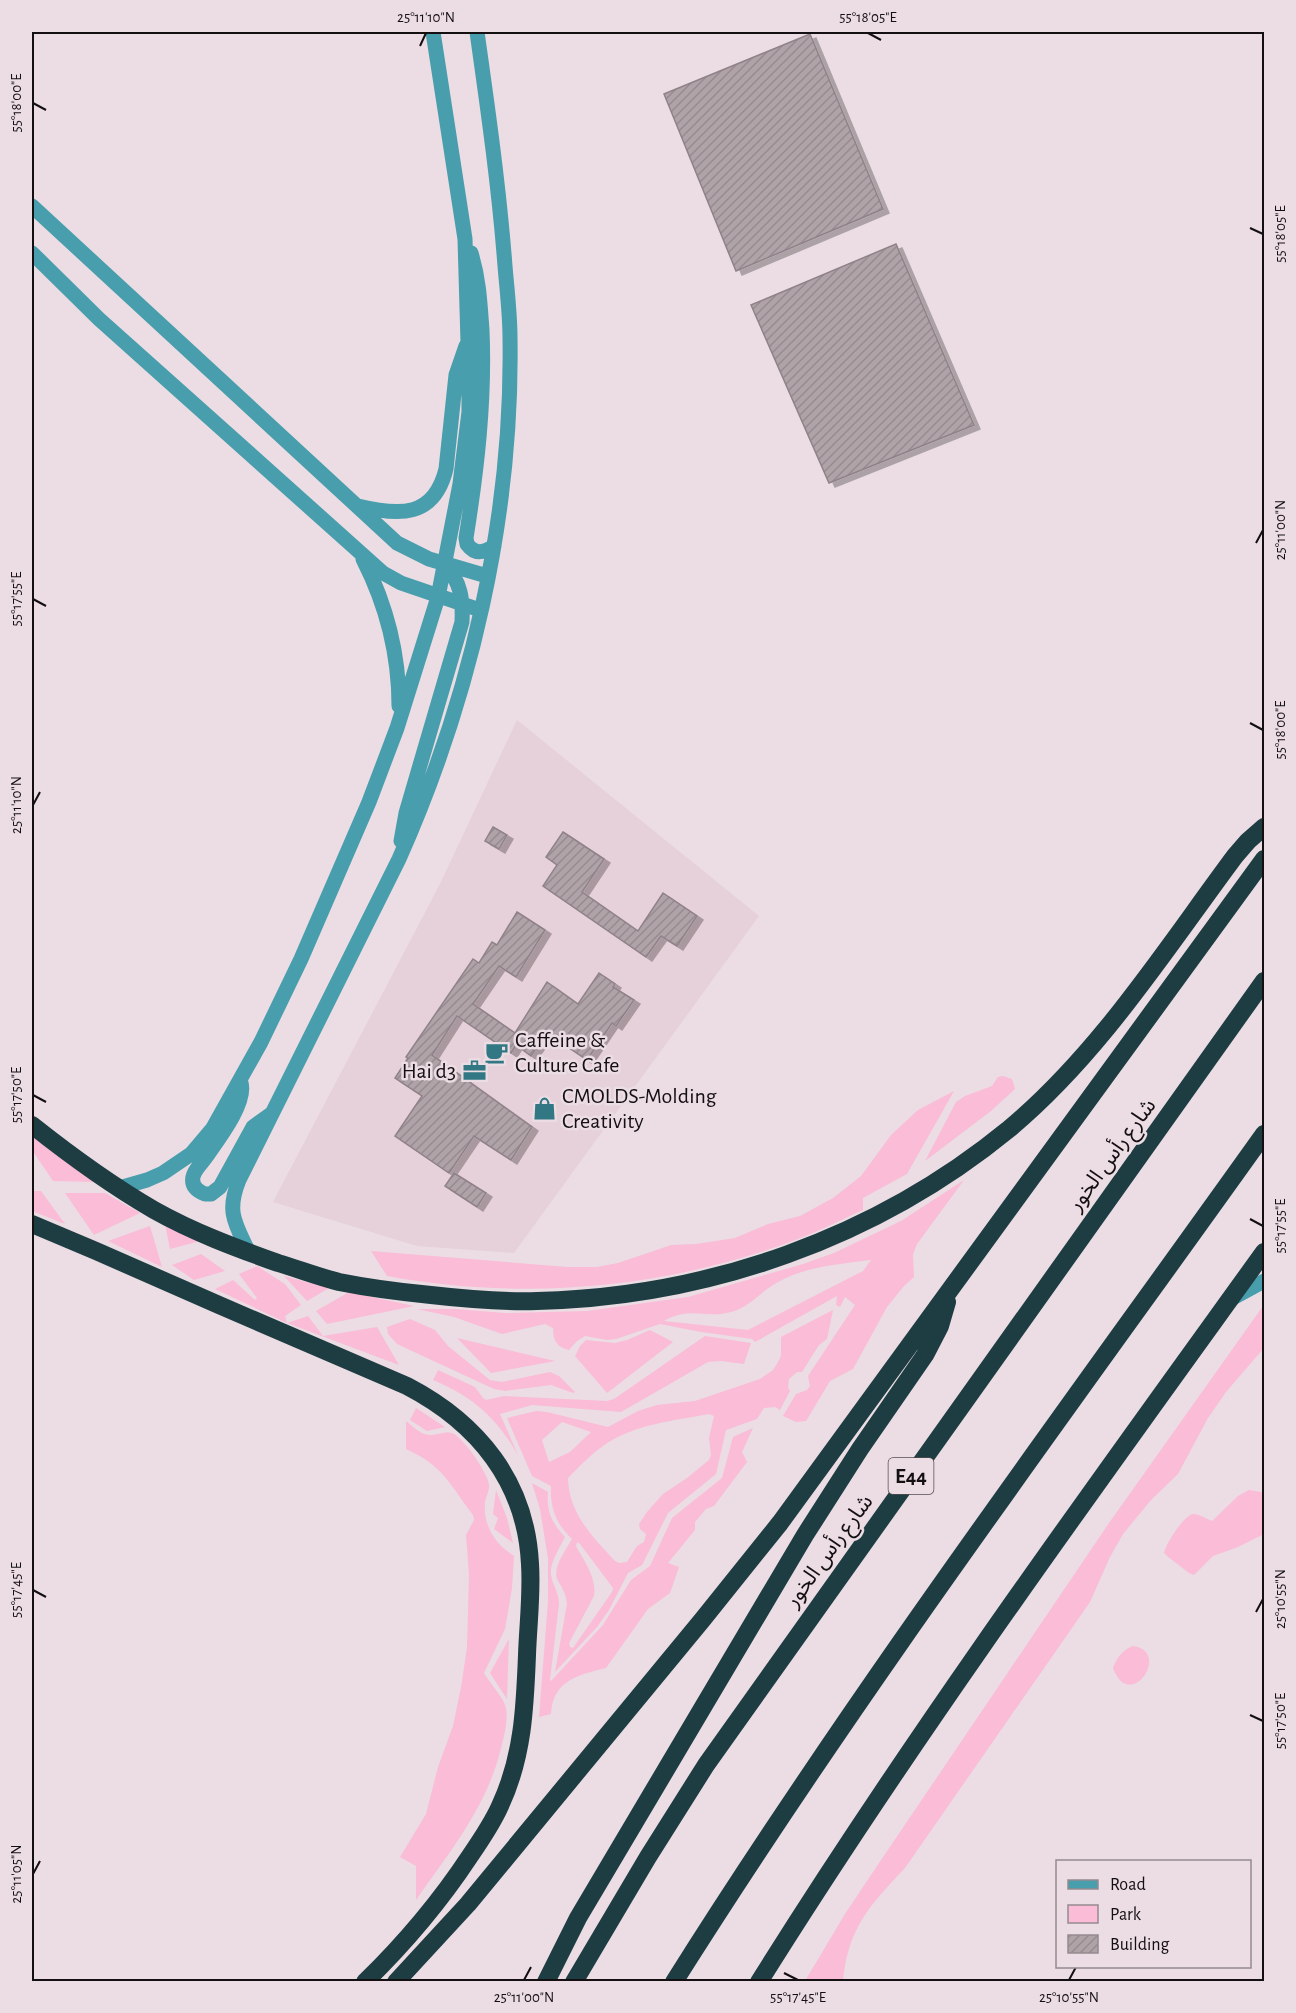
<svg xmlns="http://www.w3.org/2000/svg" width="1296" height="2013" font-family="'Alegreya Sans','Noto Sans Arabic',sans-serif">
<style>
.built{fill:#e6d0d9}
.green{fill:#fabcd6;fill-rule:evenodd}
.building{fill:url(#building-hatch);stroke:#8f8288;stroke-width:1.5;filter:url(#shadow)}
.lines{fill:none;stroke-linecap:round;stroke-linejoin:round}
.minor{stroke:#489eac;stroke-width:15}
.highway{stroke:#1e3d42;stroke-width:18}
.ticks{fill:none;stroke:#140f11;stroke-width:2}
.labels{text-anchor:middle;stroke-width:5;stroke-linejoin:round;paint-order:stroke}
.shield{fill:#ebdde3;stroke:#544d50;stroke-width:1.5}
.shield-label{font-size:21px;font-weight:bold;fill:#140f11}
.poi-label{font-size:22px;fill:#140f11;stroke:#ebdde3;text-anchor:start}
.street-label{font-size:22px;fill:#140f11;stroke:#ebdde3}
.neatline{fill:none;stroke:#140f11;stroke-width:2}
.ticks-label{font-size:15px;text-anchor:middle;fill:#140f11}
</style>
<defs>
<pattern id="building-hatch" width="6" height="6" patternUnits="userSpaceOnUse" patternTransform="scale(1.5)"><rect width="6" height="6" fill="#b0a3a8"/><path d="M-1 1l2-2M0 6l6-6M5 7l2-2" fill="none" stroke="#968b90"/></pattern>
<filter id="shadow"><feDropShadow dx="6" dy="4" stdDeviation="0" flood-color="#0004"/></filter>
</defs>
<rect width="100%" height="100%" fill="#ebdde3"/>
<!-- built -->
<path class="built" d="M 517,720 L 759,916 L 514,1253 L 417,1246 L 273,1202 L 440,884 Z"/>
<!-- green -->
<path class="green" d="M 1003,1076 L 1012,1079 L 1015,1089 L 991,1111 L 925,1161 L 956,1102 L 965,1096 L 992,1086 L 998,1077 Z
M 954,1091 L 907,1174 L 863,1198 L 863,1210 C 835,1223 808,1236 779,1246 C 651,1290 519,1300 387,1276 L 371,1251 L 567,1267 L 597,1267 L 618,1263 L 671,1245 L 696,1244 L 735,1238 L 768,1224 L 800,1216 L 833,1198 L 861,1176 L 891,1135 L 918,1110 Z
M 32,1135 L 96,1182 L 53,1181 L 32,1150 Z
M 964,1180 L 917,1244 L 913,1254 L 914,1277 L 904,1286 L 887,1307 L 853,1369 L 830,1381 L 806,1421 L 796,1422 L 783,1416 L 796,1394 L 807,1390 L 810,1386 L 808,1376 L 855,1305 L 845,1297 L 840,1307 L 836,1305 L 837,1296 L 755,1342 L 752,1339 L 701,1332 L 660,1324 L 616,1339 L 607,1340 L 585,1336 L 577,1341 L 569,1350 C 557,1347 553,1341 553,1328 L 545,1324 L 502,1334 L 454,1317 L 417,1309 L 455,1309 L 505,1313 L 587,1311 L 688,1297 L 803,1264 L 834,1253 L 901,1221 ZM 871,1260 L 863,1271 L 748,1330 L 664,1321 C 690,1306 706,1319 731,1312 C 750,1307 761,1291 778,1282 C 807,1266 841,1264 871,1260 Z
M 32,1191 L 41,1191 L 65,1224 L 32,1211 Z
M 65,1193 L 105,1193 L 140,1213 L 94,1235 Z
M 165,1224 L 200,1241 L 170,1249 Z
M 150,1226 L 162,1267 L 108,1241 Z
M 201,1254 L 225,1271 L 194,1280 L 172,1265 Z
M 257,1266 L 285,1284 L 301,1305 L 285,1316 L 287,1323 L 308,1316 L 323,1336 L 377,1327 L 399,1365 L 287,1323 L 215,1289 L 233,1280 L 255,1300 L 257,1298 L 239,1274 Z
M 284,1276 L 329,1288 L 307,1301 Z
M 349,1292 L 414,1306 L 327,1324 L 316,1311 Z
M 1263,1306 L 1264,1310 L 1264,1348 L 1226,1392 L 1208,1418 L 1178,1474 L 1151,1500 L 1123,1534 L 1110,1557 L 1090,1602 L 905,1868 C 870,1905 848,1928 843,1981 L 805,1981 L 845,1914 L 875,1869 L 1109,1523 Z
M 833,1310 L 827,1339 L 819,1345 L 802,1372 L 797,1372 L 789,1379 L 788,1387 L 790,1391 L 780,1410 L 775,1407 L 764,1408 L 757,1419 L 726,1430 L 716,1474 L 668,1513 L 642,1565 L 628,1573 L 609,1610 L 597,1627 L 555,1672 L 567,1604 C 566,1594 563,1589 558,1581 C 551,1569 566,1550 572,1539 C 556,1524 550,1508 551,1486 L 532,1476 L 507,1418 L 536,1411 L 547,1412 L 608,1427 L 638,1411 L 657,1405 L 695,1401 L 760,1379 L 773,1370 L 777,1364 L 781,1356 L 781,1337 ZM 709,1414 L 714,1416 L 709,1438 L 711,1455 L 709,1460 L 687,1478 L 663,1494 L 647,1512 L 639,1524 L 640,1529 L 646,1534 L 644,1542 L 637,1546 L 627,1562 L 619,1563 L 615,1561 C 592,1536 569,1514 568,1478 C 579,1467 590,1455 603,1446 C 634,1424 673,1421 709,1414 ZM 562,1422 L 591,1432 L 570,1452 L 549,1462 L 542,1440 ZM 577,1542 L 580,1544 L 613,1588 L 612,1592 L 573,1648 L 570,1647 L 569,1643 L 594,1596 C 597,1578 584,1561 576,1546 Z
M 410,1319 L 435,1330 L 448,1346 L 490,1380 L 502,1382 L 550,1372 L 559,1376 L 575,1392 L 573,1393 L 551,1385 L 505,1391 L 494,1389 L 397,1344 L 388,1334 L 387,1327 Z
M 650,1330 L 673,1342 L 607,1393 L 575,1356 L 580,1346 L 586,1340 L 615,1343 L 627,1340 Z
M 705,1336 L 751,1343 L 744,1364 L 721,1361 L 708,1362 L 621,1412 L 532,1405 L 500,1414 L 518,1455 C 496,1417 473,1397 433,1380 L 438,1370 L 475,1387 L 483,1398 L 486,1400 L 504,1396 L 607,1401 L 614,1399 Z
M 457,1338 L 555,1361 L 491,1373 Z
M 416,1408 L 445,1427 L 427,1431 L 410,1420 Z
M 406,1421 C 417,1430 424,1438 438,1434 C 443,1433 447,1431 452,1433 C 463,1437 488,1473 489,1485 C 490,1489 486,1497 485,1502 C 483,1526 495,1544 514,1556 L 512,1588 L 505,1629 L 484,1673 C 489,1682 504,1698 506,1708 C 508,1719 505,1733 502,1744 C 489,1804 451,1850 416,1900 L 416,1866 L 400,1857 L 426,1814 L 438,1767 L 453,1726 L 461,1687 L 467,1648 L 469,1575 L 466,1535 L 474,1520 L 473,1515 C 450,1485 444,1466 406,1449 Z
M 753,1428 L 742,1452 L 747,1462 L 714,1506 L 706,1509 L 695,1522 L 695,1530 L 668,1563 L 679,1567 L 670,1593 L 648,1609 L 606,1668 C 578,1675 553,1680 551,1714 L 539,1717 L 548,1602 L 548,1558 L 540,1509 L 532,1483 L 548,1492 C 546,1511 552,1523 565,1537 C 560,1547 549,1564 551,1575 C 553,1586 559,1593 559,1604 L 550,1680 L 551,1681 L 603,1625 L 631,1580 L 650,1566 L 672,1518 L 722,1478 L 733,1437 Z
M 496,1490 L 507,1518 L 513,1543 L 494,1529 L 498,1518 L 493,1514 Z
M 1249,1490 L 1261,1492 L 1264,1495 L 1264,1534 L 1238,1547 L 1213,1556 L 1194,1575 L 1189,1573 L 1167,1556 L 1164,1553 C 1165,1545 1184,1515 1193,1514 C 1199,1514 1207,1519 1212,1521 L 1238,1496 Z
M 509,1639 L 507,1699 L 490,1673 Z
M 1133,1646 C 1172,1651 1130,1714 1113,1668 C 1116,1659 1123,1649 1133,1646 Z"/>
<!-- building -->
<path class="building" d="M 810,34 L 883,209 L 736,271 L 664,94 Z
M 896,244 L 974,425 L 829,483 L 751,305 Z
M 493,827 L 507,835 L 499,849 L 485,841 Z
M 563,832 L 604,859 L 582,892 L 638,931 L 663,893 L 697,916 L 677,946 L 661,936 L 646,957 L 543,886 L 557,865 L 546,857 Z
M 517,912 L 545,930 L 516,977 L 499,966 L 473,1004 L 515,1033 L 547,982 L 578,1004 L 599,973 L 615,984 L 613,987 L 634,1000 L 616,1026 L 612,1023 L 587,1060 L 547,1033 L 531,1056 L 516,1045 L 511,1053 L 457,1016 L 432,1055 L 532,1127 L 511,1160 L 474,1136 L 449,1173 L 395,1136 L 422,1096 L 395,1078 L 408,1058 L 406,1057 L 473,959 L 479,963 L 492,942 L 497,945 Z
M 454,1173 L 486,1193 L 477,1207 L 445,1186 Z"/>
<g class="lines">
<!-- minor -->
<path class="minor" d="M 32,206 L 397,543 L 429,559 L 487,576
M 32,253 L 99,319 L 383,573 L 401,583 L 480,610
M 471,253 C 479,279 480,303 482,330 C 485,401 477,469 466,538 L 467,544 C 475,555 483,553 494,546
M 358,506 C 399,516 434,518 446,469 L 456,375 L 466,346
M 363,559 C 387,606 399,654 399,706
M 401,841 L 406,813 L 462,622 C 463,599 461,582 445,565
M 241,1083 C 247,1103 217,1141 206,1157 C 202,1163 194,1170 193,1177 C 191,1186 197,1191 205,1194 L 211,1194 L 220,1187 L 253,1127 L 271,1114
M 119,1188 L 147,1180 L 163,1173 L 191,1154 L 213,1128 L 261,1042 L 301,959 L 369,802 L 397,728 L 438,597 L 460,484 L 469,412 L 469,377 L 465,239 L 433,32
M 249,1253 C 235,1223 226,1212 239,1180 L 399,859 C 471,697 513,516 510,338 C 510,314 507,290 505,266 C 499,187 488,110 477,32
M 1231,1299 L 1264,1281"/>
<!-- highway -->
<path class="highway" d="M 32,1125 C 71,1156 111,1185 154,1210 C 193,1232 236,1248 278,1263 C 298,1269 319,1277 339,1282 C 369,1288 400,1292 431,1295 C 466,1299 501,1302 537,1301 C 708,1297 876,1238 1009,1129 C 1099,1054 1165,950 1235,856 L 1248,841 L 1264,827
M 32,1224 L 96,1251 L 219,1305 L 407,1386 C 478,1423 526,1482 530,1564 C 532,1594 528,1625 527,1655 C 525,1707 523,1757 500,1806 C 492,1824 481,1840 470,1856 C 439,1903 405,1943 365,1982
M 396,1982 L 468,1904 L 703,1619 L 780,1523 L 1264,859
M 546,1982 L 578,1918 L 805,1535 L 860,1449 L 925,1355 L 940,1326 L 947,1302
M 574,1982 L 648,1857 L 706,1765 L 1264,981
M 674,1982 C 858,1690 1064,1414 1264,1134
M 759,1982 C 916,1731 1091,1492 1264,1252"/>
</g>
<!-- ticks -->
<path class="ticks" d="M 868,33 L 881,40M 420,46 L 426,33M 33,103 L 46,110M 1250,228 L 1263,234M 1256,543 L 1263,530M 33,599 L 46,606M 1250,723 L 1263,730M 33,805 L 40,792M 33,1095 L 46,1102M 1250,1219 L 1263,1226M 33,1590 L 46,1597M 1256,1612 L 1263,1599M 1250,1715 L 1263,1721M 33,1874 L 40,1861M 784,1973 L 798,1980M 524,1980 L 531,1967M 1069,1980 L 1076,1967"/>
<!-- icons -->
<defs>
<symbol id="cafe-bare" viewBox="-9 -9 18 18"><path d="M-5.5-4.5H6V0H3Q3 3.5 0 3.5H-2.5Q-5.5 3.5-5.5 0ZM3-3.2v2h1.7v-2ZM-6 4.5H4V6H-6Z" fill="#317884" stroke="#ebdde3" stroke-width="2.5" paint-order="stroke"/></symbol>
<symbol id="office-bare" viewBox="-9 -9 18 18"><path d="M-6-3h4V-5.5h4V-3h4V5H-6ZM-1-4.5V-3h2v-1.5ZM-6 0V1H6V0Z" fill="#317884" stroke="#ebdde3" stroke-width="2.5" paint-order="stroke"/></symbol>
<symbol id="shop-bare" viewBox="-9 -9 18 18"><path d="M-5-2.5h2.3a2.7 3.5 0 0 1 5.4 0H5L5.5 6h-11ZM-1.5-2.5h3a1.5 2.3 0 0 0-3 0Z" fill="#317884" stroke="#ebdde3" stroke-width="2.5" paint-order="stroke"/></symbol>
</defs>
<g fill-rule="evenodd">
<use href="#cafe-bare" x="480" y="1036" width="33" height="33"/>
<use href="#office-bare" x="458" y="1054" width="33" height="33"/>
<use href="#shop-bare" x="528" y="1092" width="33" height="33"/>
</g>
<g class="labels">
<!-- shield labels -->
<rect class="shield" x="888.5" y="1458" width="45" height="36" rx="4.5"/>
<g class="shield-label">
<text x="911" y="1483">E44</text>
</g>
<!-- poi labels -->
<g class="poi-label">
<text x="515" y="1047">Caffeine &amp;<tspan x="515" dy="25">Culture Cafe</tspan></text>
<text x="456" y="1078" text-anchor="end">Hai d3</text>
<text x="562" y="1103">CMOLDS-Molding<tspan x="562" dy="25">Creativity</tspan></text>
</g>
<!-- street labels -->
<g class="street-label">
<text transform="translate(1111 1154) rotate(-54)" y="8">شارع رأس الخور</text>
<text transform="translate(828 1550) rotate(-54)" y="8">شارع رأس الخور</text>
</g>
</g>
<!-- border -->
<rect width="1296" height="2013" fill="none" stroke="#ebdde3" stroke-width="66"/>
<!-- legend -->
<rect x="1056" y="1860" width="195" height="108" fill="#ebdde3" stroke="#958b8f" stroke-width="1.5"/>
<rect x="1068" y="1880" width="30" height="9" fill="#489eac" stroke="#958b8f" stroke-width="1.5"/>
<text x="1110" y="1890" font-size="18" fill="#140f11">Road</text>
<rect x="1068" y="1905" width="30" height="18" fill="#fabcd6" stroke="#958b8f" stroke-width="1.5"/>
<text x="1110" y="1920" font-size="18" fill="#140f11">Park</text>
<rect x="1068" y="1935" width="30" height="18" fill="url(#building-hatch)" stroke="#958b8f" stroke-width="1.5"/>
<text x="1110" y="1950" font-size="18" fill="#140f11">Building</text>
<rect x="33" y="33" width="1230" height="1947" class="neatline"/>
<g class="ticks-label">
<text x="426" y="22">25°11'10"N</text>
<text x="868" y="22">55°18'05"E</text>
<text transform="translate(16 103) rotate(-90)" y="5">55°18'00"E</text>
<text transform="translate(1280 234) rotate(-90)" y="5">55°18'05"E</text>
<text transform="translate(1280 530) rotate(-90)" y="5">25°11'00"N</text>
<text transform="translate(16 599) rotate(-90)" y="5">55°17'55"E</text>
<text transform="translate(1280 730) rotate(-90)" y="5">55°18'00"E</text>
<text transform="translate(16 805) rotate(-90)" y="5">25°11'10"N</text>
<text transform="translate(16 1095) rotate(-90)" y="5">55°17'50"E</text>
<text transform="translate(1280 1226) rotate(-90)" y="5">55°17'55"E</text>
<text transform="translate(16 1590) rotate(-90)" y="5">55°17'45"E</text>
<text transform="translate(1280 1599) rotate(-90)" y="5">25°10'55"N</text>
<text transform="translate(1280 1721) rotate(-90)" y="5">55°17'50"E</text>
<text transform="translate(16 1874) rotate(-90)" y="5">25°11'05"N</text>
<text x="524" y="2002">25°11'00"N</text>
<text x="798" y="2002">55°17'45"E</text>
<text x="1069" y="2002">25°10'55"N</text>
</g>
</svg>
